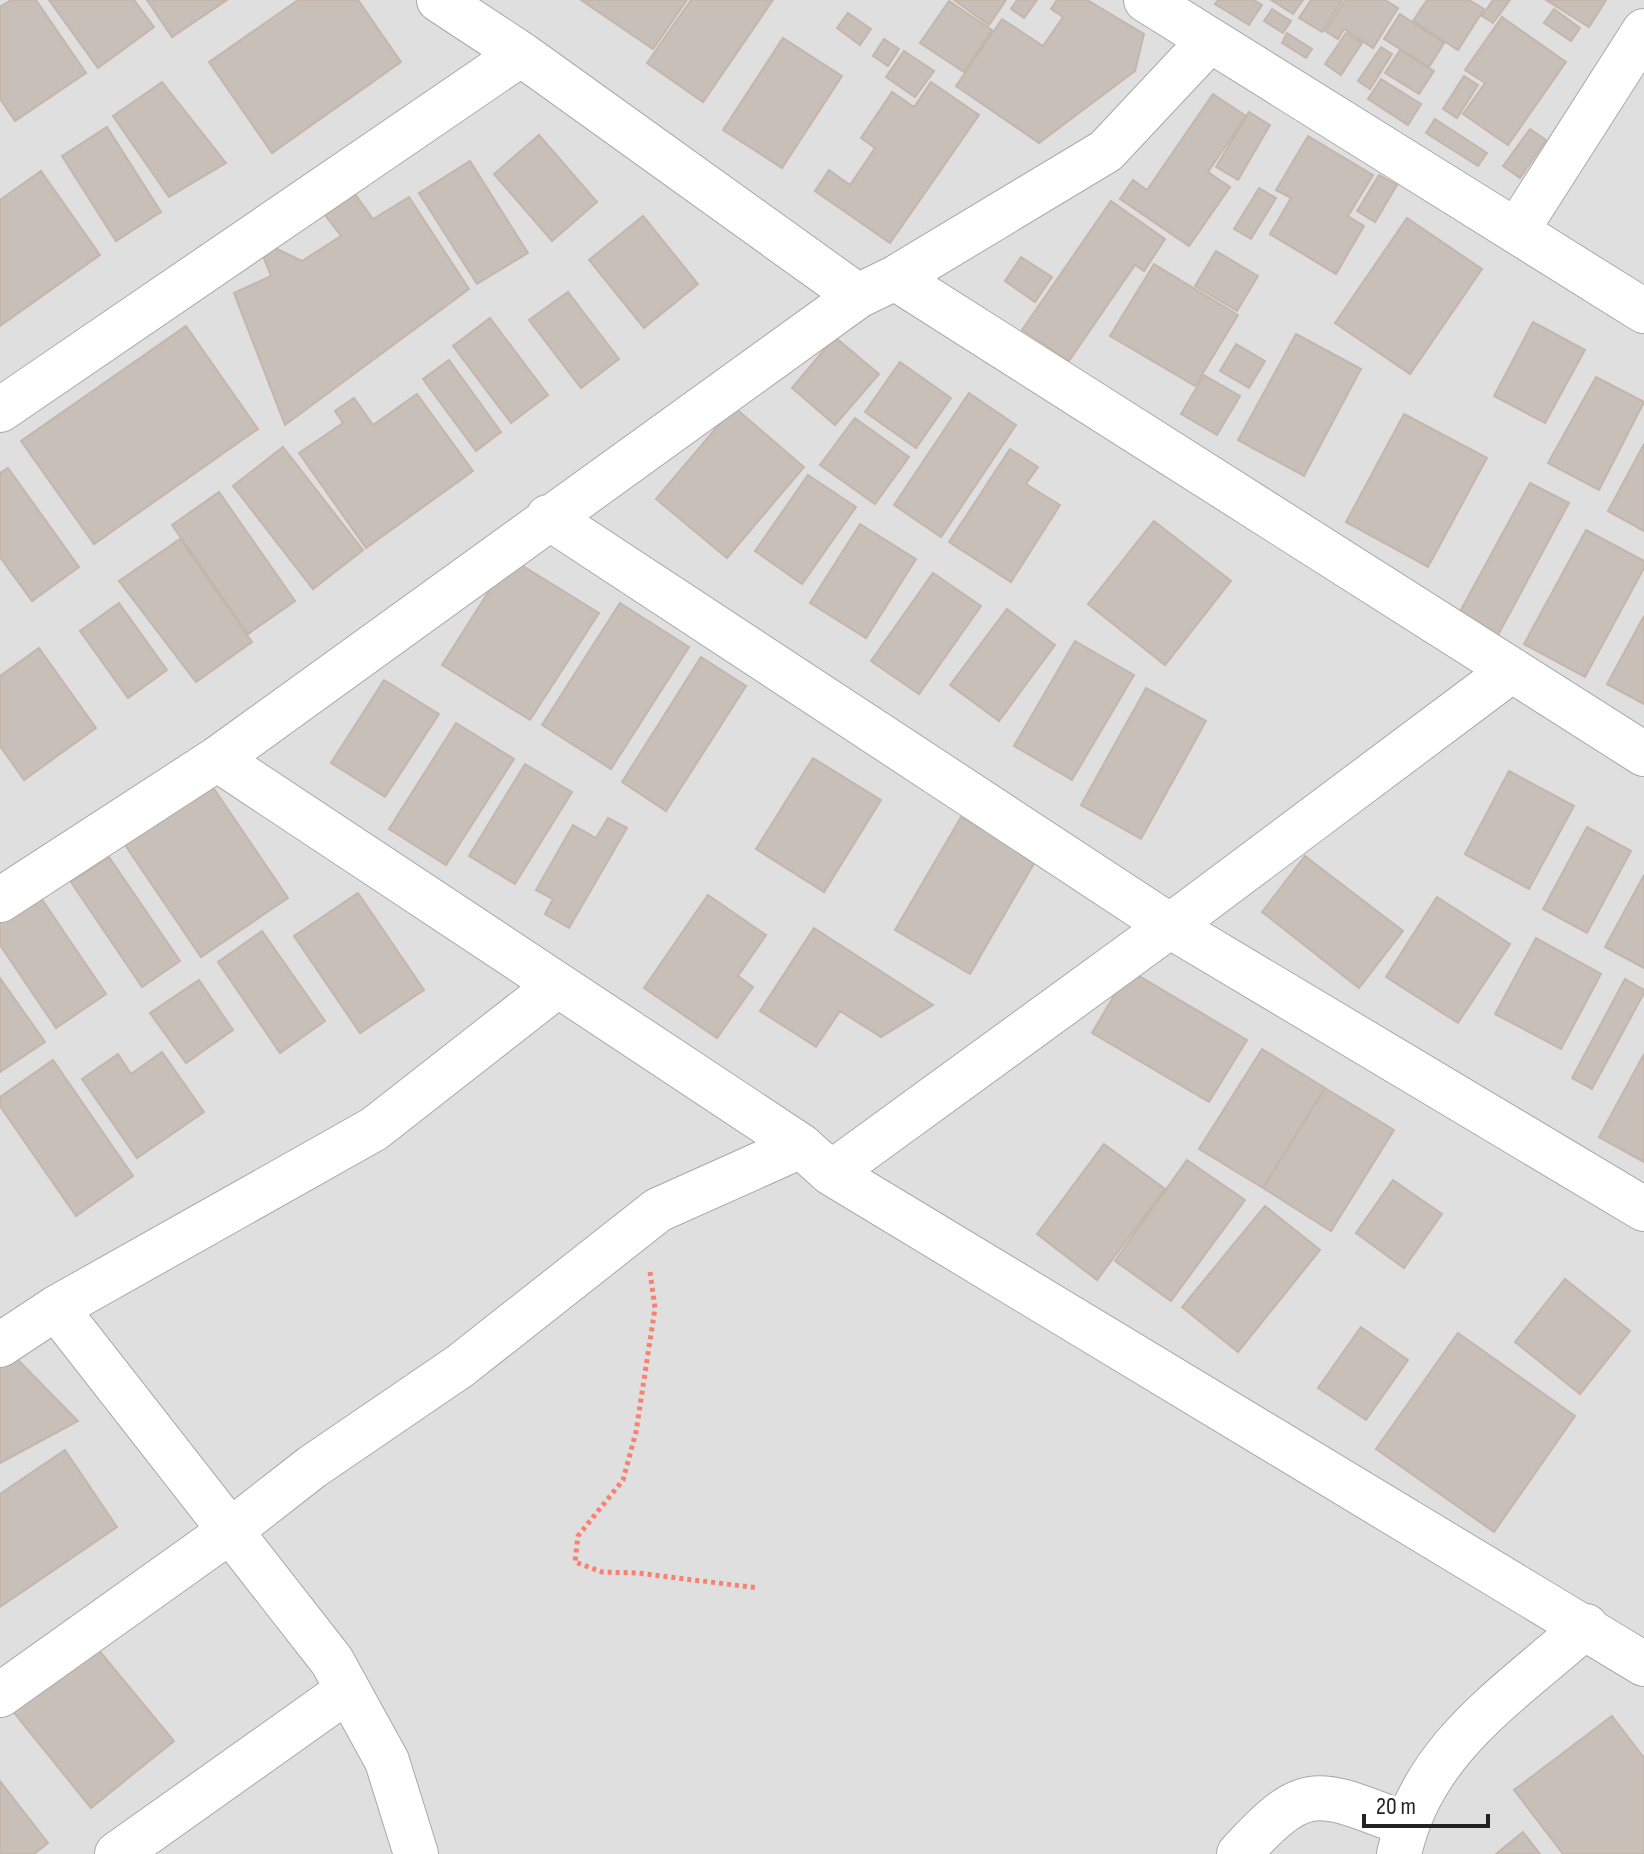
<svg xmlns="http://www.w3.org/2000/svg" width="1644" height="1854" font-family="'Sofia Sans Condensed',sans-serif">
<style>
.residential{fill:#e0dfdf}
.building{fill:#c7bfb8;stroke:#c4b6ab;stroke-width:2}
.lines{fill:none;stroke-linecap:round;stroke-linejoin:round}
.minor-casing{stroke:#a9a9a9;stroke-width:46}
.path{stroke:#fa8072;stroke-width:5;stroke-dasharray:4 4;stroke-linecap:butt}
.minor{stroke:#fff;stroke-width:44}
</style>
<rect width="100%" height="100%" fill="#f2efe9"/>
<!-- residential -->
<path class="residential" d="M 0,0 L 1644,0 L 1644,1854 L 0,1854 Z"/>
<!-- building -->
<path class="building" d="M 11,0 L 36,0 L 86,73 L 15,121 L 0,99 L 0,7 Z
M 49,0 L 134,0 L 154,27 L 98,68 Z
M 147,0 L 227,0 L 172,37 Z
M 298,0 L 358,0 L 401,62 L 272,153 L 209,62 Z
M 581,0 L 687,0 L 653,49 Z
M 691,0 L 773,0 L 703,102 L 647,63 Z
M 954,0 L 1006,0 L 989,25 Z
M 1017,0 L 1037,0 L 1024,18 L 1011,9 Z
M 1057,0 L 1087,0 L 1144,34 L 1135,71 L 1039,143 L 956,86 L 1002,19 L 1043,46 L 1063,17 L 1051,9 Z
M 1218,0 L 1254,0 L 1262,5 L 1249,25 L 1215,4 Z
M 1271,0 L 1303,0 L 1293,14 Z
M 1311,0 L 1342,0 L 1322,32 L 1299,18 Z
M 1345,0 L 1385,0 L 1398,8 L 1373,48 L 1344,29 L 1338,39 L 1325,31 Z
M 1427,0 L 1469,0 L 1484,9 L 1458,50 L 1413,21 Z
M 1493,0 L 1510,0 L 1493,23 L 1482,16 Z
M 1546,0 L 1606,0 L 1589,27 Z
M 949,1 L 992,30 L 964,72 L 920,43 Z
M 1272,9 L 1291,21 L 1283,33 L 1264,21 Z
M 1554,9 L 1580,28 L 1571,41 L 1544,23 Z
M 848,13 L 871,29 L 860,45 L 837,28 Z
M 1400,14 L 1444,43 L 1429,67 L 1384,39 Z
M 1502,17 L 1566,62 L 1508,145 L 1463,114 L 1485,83 L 1465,70 Z
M 1287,33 L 1312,49 L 1306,58 L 1282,43 Z
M 1346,33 L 1362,43 L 1341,75 L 1325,64 Z
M 783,38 L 842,76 L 782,168 L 723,130 Z
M 884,39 L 899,49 L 888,66 L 873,56 Z
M 1381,47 L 1392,54 L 1370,89 L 1358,81 Z
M 1400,50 L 1434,71 L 1419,94 L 1385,73 Z
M 904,51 L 934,71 L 915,97 L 886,77 Z
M 1464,76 L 1478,85 L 1457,118 L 1443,109 Z
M 1381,79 L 1421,104 L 1408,125 L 1368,99 Z
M 162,82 L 226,163 L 169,197 L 113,116 Z
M 931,82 L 979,115 L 890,243 L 815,191 L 829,170 L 850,185 L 875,148 L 861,138 L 892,92 L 914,107 Z
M 1213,94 L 1246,116 L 1208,172 L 1230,187 L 1189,246 L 1120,199 L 1133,180 L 1147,190 Z
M 1249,112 L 1270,125 L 1238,180 L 1216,167 Z
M 1435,119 L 1487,153 L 1478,166 L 1426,133 Z
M 107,127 L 161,212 L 116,241 L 62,156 Z
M 1530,129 L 1546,140 L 1520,178 L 1503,166 Z
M 539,135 L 597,202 L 552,241 L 494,174 Z
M 1308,136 L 1373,175 L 1348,216 L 1364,226 L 1336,274 L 1270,234 L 1291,198 L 1276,190 Z
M 470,161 L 528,253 L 477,284 L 419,193 Z
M 41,171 L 100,255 L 0,326 L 0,200 Z
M 1379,175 L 1397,185 L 1375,222 L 1357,211 Z
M 1259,188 L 1276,198 L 1251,239 L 1234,229 Z
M 355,194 L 373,219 L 409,197 L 469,289 L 285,425 L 234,293 L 271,276 L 263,256 L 275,248 L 302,261 L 341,236 L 325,215 Z
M 1111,201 L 1165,239 L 1144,271 L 1135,265 L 1069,361 L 1022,330 Z
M 643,216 L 698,284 L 644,328 L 589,260 Z
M 1407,218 L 1482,269 L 1410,374 L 1335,323 Z
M 1216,251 L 1258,276 L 1237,311 L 1195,286 Z
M 1021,257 L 1052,277 L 1035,302 L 1005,281 Z
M 1154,264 L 1238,315 L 1195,386 L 1110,336 Z
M 568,292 L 619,359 L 581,388 L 529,320 Z
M 490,318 L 548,395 L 511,423 L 453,346 Z
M 1533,322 L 1585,350 L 1545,423 L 1494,396 Z
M 186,326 L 258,429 L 94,544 L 21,441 Z
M 1296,334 L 1361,369 L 1304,476 L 1238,440 Z
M 835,337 L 879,374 L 835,425 L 792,388 Z
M 1236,344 L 1265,361 L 1249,388 L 1220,371 Z
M 449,360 L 501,432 L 476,451 L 423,379 Z
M 900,362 L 951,398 L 916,448 L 865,412 Z
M 1204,375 L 1240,396 L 1217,435 L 1181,414 Z
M 1596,377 L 1644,402 L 1599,490 L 1548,463 Z
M 969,393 L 1016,425 L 941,537 L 894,505 Z
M 417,394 L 473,471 L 366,548 L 299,453 L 343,423 L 335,411 L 354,398 L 373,425 Z
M 734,407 L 804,467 L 727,558 L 656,499 Z
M 1404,414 L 1487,458 L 1428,567 L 1346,522 Z
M 855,418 L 909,457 L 875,504 L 820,465 Z
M 1644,444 L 1644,531 L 1608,511 Z
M 283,447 L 363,550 L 313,589 L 233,486 Z
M 1010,449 L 1038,467 L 1026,484 L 1060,505 L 1011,582 L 949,542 Z
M 8,468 L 79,567 L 32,601 L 0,557 L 0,473 Z
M 808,475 L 856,507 L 802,584 L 755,551 Z
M 1530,483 L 1569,503 L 1497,637 L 1457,617 Z
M 219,492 L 295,601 L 248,634 L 172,525 Z
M 1154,521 L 1231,581 L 1165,665 L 1088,604 Z
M 860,524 L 916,559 L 866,638 L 810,603 Z
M 1586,530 L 1644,561 L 1644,568 L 1585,677 L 1524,644 Z
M 180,539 L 252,642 L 196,682 L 119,581 Z
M 510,558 L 599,613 L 530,720 L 442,665 Z
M 933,573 L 981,606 L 919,694 L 871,661 Z
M 119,603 L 167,670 L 128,698 L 80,631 Z
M 620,603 L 689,647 L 611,769 L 542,725 Z
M 1007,609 L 1055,645 L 999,721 L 950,685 Z
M 1644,616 L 1644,704 L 1607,684 Z
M 1075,641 L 1134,675 L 1072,780 L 1014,746 Z
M 39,648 L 96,728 L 24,780 L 0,746 L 0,676 Z
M 701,657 L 746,686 L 666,811 L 622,782 Z
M 384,680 L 439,714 L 385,797 L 331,763 Z
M 1146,688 L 1206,721 L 1141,839 L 1081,805 Z
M 456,723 L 514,759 L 446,865 L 389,829 Z
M 813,758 L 881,800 L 824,892 L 756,849 Z
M 525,764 L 572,792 L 515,884 L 469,856 Z
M 1509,771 L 1574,806 L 1529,889 L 1465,854 Z
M 206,777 L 288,898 L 201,957 L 119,836 Z
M 961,817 L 1036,860 L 970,974 L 895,930 Z
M 608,818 L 627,828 L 569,928 L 545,914 L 553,899 L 536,890 L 573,825 L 596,838 Z
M 1587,827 L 1631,851 L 1587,933 L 1543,909 Z
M 1305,856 L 1403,931 L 1359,988 L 1262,912 Z
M 109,857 L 180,961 L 142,987 L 71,882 Z
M 1644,875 L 1644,968 L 1605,947 Z
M 358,893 L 424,990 L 360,1033 L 294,936 Z
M 39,895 L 106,994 L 56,1028 L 0,945 L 0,922 Z
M 708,895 L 766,935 L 738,976 L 753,987 L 717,1038 L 644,988 Z
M 1437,897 L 1510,944 L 1458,1023 L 1386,977 Z
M 814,928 L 933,1005 L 881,1037 L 840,1011 L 816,1047 L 760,1011 Z
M 262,931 L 325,1021 L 280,1053 L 218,962 Z
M 1536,938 L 1601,974 L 1561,1049 L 1495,1014 Z
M 1129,970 L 1247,1040 L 1209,1102 L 1092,1033 Z
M 0,978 L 45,1042 L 0,1072 Z
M 1625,979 L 1644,990 L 1644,993 L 1592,1089 L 1572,1078 Z
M 199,980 L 233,1030 L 186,1063 L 150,1013 Z
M 1262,1049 L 1325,1088 L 1263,1188 L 1199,1149 Z
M 162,1052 L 204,1112 L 137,1158 L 82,1079 L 118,1054 L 131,1074 Z
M 1644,1054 L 1644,1162 L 1599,1137 Z
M 53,1060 L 133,1176 L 76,1216 L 0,1106 L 0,1097 Z
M 1325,1088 L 1394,1130 L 1331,1231 L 1263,1188 Z
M 1104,1144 L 1165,1189 L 1097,1280 L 1037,1234 Z
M 1187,1160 L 1245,1200 L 1171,1301 L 1115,1261 Z
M 1393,1180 L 1442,1214 L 1404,1268 L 1356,1233 Z
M 1265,1206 L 1320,1250 L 1238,1352 L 1182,1307 Z
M 1565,1279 L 1630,1331 L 1580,1394 L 1515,1342 Z
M 1361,1327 L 1408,1360 L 1366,1420 L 1318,1388 Z
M 1458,1333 L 1575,1416 L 1494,1532 L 1376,1449 Z
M 16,1358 L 78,1421 L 0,1463 L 0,1368 Z
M 65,1450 L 117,1527 L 0,1607 L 0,1494 Z
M 92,1642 L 174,1741 L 91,1808 L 11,1709 Z
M 1612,1716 L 1644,1758 L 1644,1854 L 1563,1854 L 1514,1790 Z
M 0,1781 L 48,1843 L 34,1854 L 0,1854 Z
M 1523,1832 L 1540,1854 L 1496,1854 Z"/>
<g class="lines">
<defs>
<path id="minor" d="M 439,0 L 521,54 L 858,296
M 1146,0 L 1644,311
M 1517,230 L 1644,31
M 895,278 L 1644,754
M 0,410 L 521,54
M 548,517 L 1170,926 L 1644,1209
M 217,759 L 801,1146 L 831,1173 L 1644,1664
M 0,900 L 217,759 L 858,296 L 895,278 L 1106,151 L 1210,40
M 831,1173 L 1170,926 L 1512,670
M 56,1308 L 332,1661 L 387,1761 L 416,1854
M 0,1345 L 56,1308 L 374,1129 L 558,985
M 0,1695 L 230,1531 L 312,1467 L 460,1366 L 658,1210 L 801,1146
M 117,1854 L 348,1690
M 1239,1854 C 1306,1780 1316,1790 1405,1824
M 1399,1854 C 1422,1748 1509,1695 1586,1626"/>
</defs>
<!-- minor casing -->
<use href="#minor" class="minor-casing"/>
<!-- path -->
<path class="path" d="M 650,1272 L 655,1308 L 636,1432 L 623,1480 L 578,1536 L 575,1562 L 602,1572 L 638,1573 L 758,1588"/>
<!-- minor -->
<use href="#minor" class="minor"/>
</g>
<!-- scale -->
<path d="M1364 1814v12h124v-12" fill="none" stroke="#222222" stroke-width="4"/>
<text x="1376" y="1814" font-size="24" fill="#222222" stroke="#ffffff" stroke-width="6" paint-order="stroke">20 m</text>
</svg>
